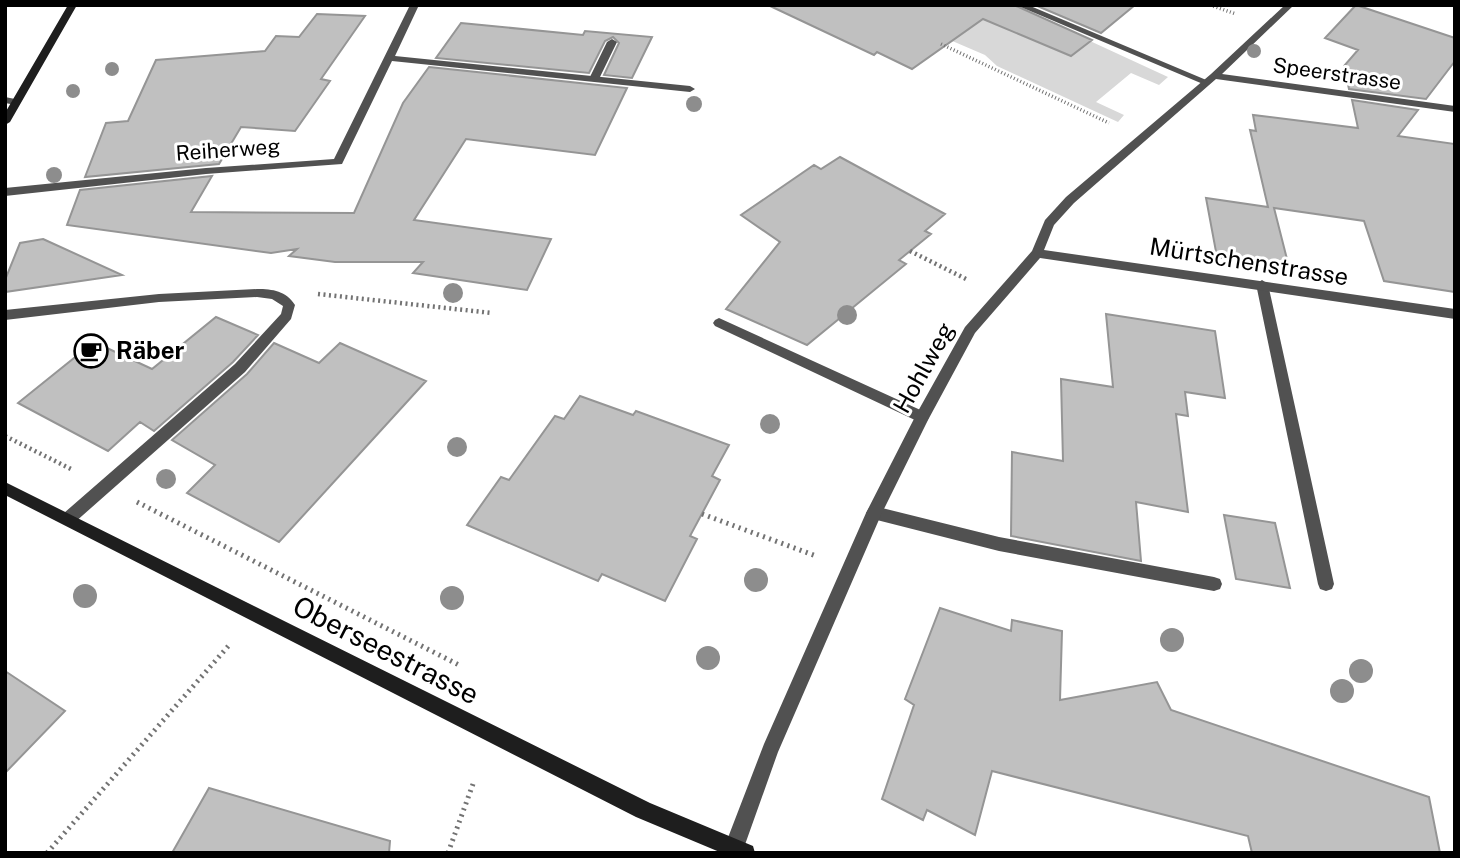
<svg xmlns="http://www.w3.org/2000/svg" width="1460" height="858" font-family="'Public Sans',sans-serif">
<style>
.green{fill:#d8d8d8}
.building{fill:#c0c0c0;stroke:#959595;stroke-width:2}
.lines{fill:none;stroke-linecap:round;stroke-linejoin:round}
.path-far2{stroke:#737373;stroke-width:3.5;stroke-dasharray:1 2.5;stroke-linecap:butt}
.path-far1{stroke:#737373;stroke-width:4.5;stroke-dasharray:2 3.5;stroke-linecap:butt}
.path{stroke:#737373;stroke-width:5;stroke-dasharray:2 4.5;stroke-linecap:butt}
.lane{fill:#515151;fill-rule:evenodd}
.street{fill:#515151;fill-rule:evenodd}
.secondary{fill:#1e1e1e;fill-rule:evenodd}
.tree{fill:#8d8d8d}
.labels{text-anchor:middle;stroke-width:6;stroke-linejoin:round;paint-order:stroke}
.far-street-label{font-size:21px;fill:#000;stroke:#fff}
.street-label{font-size:24px;fill:#000;stroke:#fff}
.poi-label{font-size:24px;font-weight:bold;fill:#000;stroke:#fff;text-anchor:start}
.near-street-label{font-size:28px;fill:#000;stroke:#fff}
</style>
<rect width="100%" height="100%" fill="#fff"/>
<!-- green -->
<path class="green" d="M 990,5 L 1020,35 L 1070,56 L 1090,41 L 1168,77 L 1159,85 L 1131,73 L 1096,102 L 1124,115 L 1118,122 L 997,66 L 985,55 L 950,40 Z"/>
<!-- building -->
<path class="building" d="M 768,5 L 1014,5 L 1092,40 L 1071,56 L 983,19 L 912,69 L 877,52 L 874,55 Z
M 1035,5 L 1135,5 L 1101,33 Z
M 1356,5 L 1455,38 L 1455,61 L 1426,99 L 1349,89 L 1344,66 L 1358,50 L 1325,38 Z
M 317,14 L 365,16 L 321,79 L 330,81 L 295,131 L 241,127 L 219,164 L 85,177 L 106,123 L 128,121 L 156,60 L 265,51 L 276,36 L 299,37 Z
M 461,23 L 583,35 L 585,31 L 652,37 L 632,78 L 604,75 L 619,43 L 613,37 L 605,41 L 589,73 L 436,58 Z
M 429,67 L 627,88 L 595,155 L 466,139 L 414,220 L 551,239 L 527,290 L 413,273 L 423,262 L 335,262 L 289,256 L 297,249 L 271,253 L 67,225 L 80,190 L 212,176 L 191,212 L 354,213 L 403,103 Z
M 1352,100 L 1418,110 L 1398,136 L 1455,144 L 1455,292 L 1384,281 L 1364,221 L 1274,208 L 1289,267 L 1217,257 L 1206,198 L 1268,207 L 1250,130 L 1256,131 L 1253,115 L 1358,128 Z
M 840,157 L 945,214 L 925,231 L 931,234 L 899,260 L 906,264 L 807,345 L 726,309 L 780,242 L 741,215 L 814,165 L 821,169 Z
M 43,239 L 122,275 L 5,292 L 5,280 L 20,243 Z
M 1106,314 L 1215,331 L 1225,398 L 1185,392 L 1188,416 L 1176,414 L 1188,512 L 1136,502 L 1141,561 L 1011,536 L 1012,452 L 1063,461 L 1061,379 L 1113,387 Z
M 216,317 L 258,335 L 233,362 L 154,431 L 140,422 L 108,451 L 18,403 L 94,342 L 152,369 Z
M 274,343 L 319,363 L 340,343 L 426,381 L 279,542 L 187,493 L 215,465 L 172,440 L 247,374 Z
M 580,396 L 633,415 L 636,411 L 729,445 L 712,476 L 720,480 L 690,536 L 697,539 L 665,601 L 602,574 L 598,581 L 467,525 L 501,477 L 509,480 L 555,416 L 564,419 Z
M 1224,515 L 1275,523 L 1290,588 L 1236,579 Z
M 940,608 L 1011,631 L 1012,620 L 1062,631 L 1060,700 L 1157,682 L 1171,710 L 1429,797 L 1440,853 L 1252,853 L 1248,836 L 992,771 L 975,835 L 927,810 L 923,820 L 882,799 L 914,705 L 905,699 Z
M 5,671 L 65,711 L 5,773 Z
M 209,788 L 390,841 L 389,853 L 172,853 Z"/>
<g class="lines">
<!-- path-far2 -->
<path class="path-far2" d="M 1210,5 L 1236,14
M 941,44 L 1109,123"/>
<!-- path-far1 -->
<path class="path-far1" d="M 910,251 L 968,280
M 318,294 L 492,313
M 5,436 L 73,470"/>
<!-- path -->
<path class="path" d="M 137,502 L 459,665
M 702,514 L 816,556
M 47,853 L 231,643
M 448,853 L 473,784"/>
<!-- lane -->
<path class="lane" d="M 1016,5 L 1028,5 L 1211,82 L 1203,84 Z
M 612,39 L 617,42 L 599,79 L 591,81 L 589,79 L 607,42 Z
M 5,97 L 20,100 L 21,102 L 16,105 L 5,103 Z
M 1262,280 L 1268,284 L 1334,584 L 1332,589 L 1326,591 L 1320,589 L 1318,584 L 1256,284 Z
M 257,289 C 273,289 286,291 295,305 L 291,319 L 245,372 L 74,523 L 69,525 L 64,523 L 61,518 L 64,513 L 235,364 L 281,314 L 283,306 L 272,299 L 257,297 L 159,302 L 5,320 L 5,310 L 159,294 Z
M 719,318 L 927,413 L 929,417 L 927,421 L 917,421 L 715,326 L 713,323 L 715,320 Z
M 874,506 L 999,537 L 1214,577 L 1220,579 L 1222,584 L 1220,589 L 1214,591 L 999,551 L 869,518 L 866,513 L 869,508 Z"/>
<!-- street -->
<path class="street" d="M 410,5 L 419,5 L 395,56 L 690,86 L 695,89 L 690,92 L 392,61 L 342,164 L 206,174 L 5,196 L 5,188 L 206,168 L 334,159 Z
M 1285,5 L 1294,5 L 1222,74 L 1455,106 L 1455,112 L 1216,79 L 1074,203 L 1054,225 L 1044,250 L 1455,309 L 1455,319 L 1040,258 L 975,333 L 928,420 L 881,515 L 778,752 L 742,853 L 726,853 L 724,848 L 764,744 L 866,513 L 917,413 L 965,327 L 1032,251 L 1045,220 L 1066,197 L 1211,74 Z"/>
<!-- secondary -->
<path class="secondary" d="M 68,5 L 77,5 L 10,122 L 5,125 L 5,113 Z
M 5,482 L 650,803 L 753,846 L 755,853 L 722,853 L 636,817 L 5,495 Z"/>
</g>
<!-- trees -->
<g class="tree">
<circle cx="1254" cy="51" r="7"/>
<circle cx="112" cy="69" r="7"/>
<circle cx="73" cy="91" r="7"/>
<circle cx="694" cy="104" r="8"/>
<circle cx="54" cy="175" r="8"/>
<circle cx="453" cy="293" r="10"/>
<circle cx="847" cy="315" r="10"/>
<circle cx="770" cy="424" r="10"/>
<circle cx="457" cy="447" r="10"/>
<circle cx="166" cy="479" r="10"/>
<circle cx="756" cy="580" r="12"/>
<circle cx="85" cy="596" r="12"/>
<circle cx="452" cy="598" r="12"/>
<circle cx="1172" cy="640" r="12"/>
<circle cx="708" cy="658" r="12"/>
<circle cx="1361" cy="671" r="12"/>
<circle cx="1342" cy="691" r="12"/>
</g>
<!-- icons -->
<defs>
<symbol id="cafe-ring" viewBox="-11 -11 22 22"><circle r="9.5" fill="#fff" stroke="#000" stroke-width="1.5"/><path d="M-5.5-4.5H6V0H3Q3 3.5 0 3.5H-2.5Q-5.5 3.5-5.5 0ZM3-3.2v2h1.7v-2ZM-6 4.5H4V6H-6Z" fill="#000"/></symbol>
</defs>
<g fill-rule="evenodd">
<use href="#cafe-ring" x="72" y="332" width="38" height="38"/>
</g>
<g class="labels">
<!-- far-street labels -->
<g class="far-street-label">
<text transform="translate(1337 74) rotate(8)" y="7">Speerstrasse</text>
<text transform="translate(228 150) rotate(-4)" y="7">Reiherweg</text>
</g>
<!-- street labels -->
<g class="street-label">
<text transform="translate(1249 262) rotate(9)" y="8">Mürtschenstrasse</text>
<text transform="translate(924 368) rotate(-61)" y="8">Hohlweg</text>
</g>
<!-- poi labels -->
<g class="poi-label">
<text x="116" y="359">Räber</text>
</g>
<!-- near-street labels -->
<g class="near-street-label">
<text transform="translate(386 650) rotate(27)" y="10">Oberseestrasse</text>
</g>
</g>
<!-- border -->
<rect width="1460" height="858" fill="none" stroke="#000000" stroke-width="14"/>
</svg>
